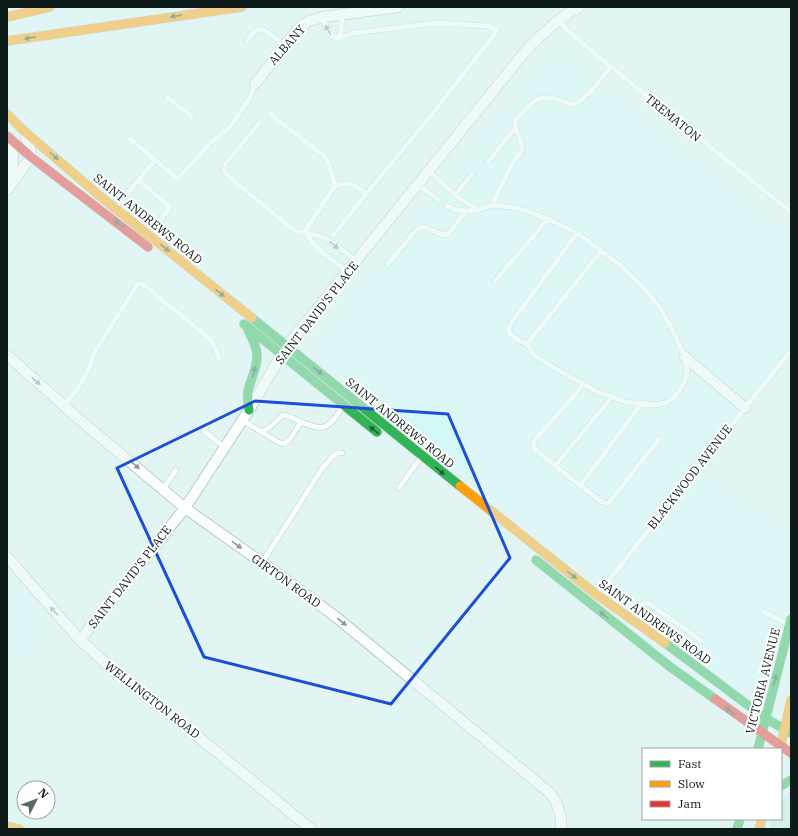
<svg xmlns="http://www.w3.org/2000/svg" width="798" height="836" font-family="'IBM Plex Serif',serif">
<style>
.built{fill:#d4f8f5}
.green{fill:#bde9e6}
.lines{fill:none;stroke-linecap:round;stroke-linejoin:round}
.lane-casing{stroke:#bacbc9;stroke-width:6}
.street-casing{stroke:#bacbc9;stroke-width:12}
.fast-casing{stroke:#bacbc9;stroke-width:10}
.slow-casing{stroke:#bacbc9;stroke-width:10}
.jam-casing{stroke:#bacbc9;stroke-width:10}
.lane{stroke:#fafefd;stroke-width:5}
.street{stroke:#fafefd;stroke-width:10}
.fast{stroke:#30b455;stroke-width:9}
.slow{stroke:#ff9f0a;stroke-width:9}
.jam{stroke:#e5322d;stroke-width:9}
.oneway{fill:#1d6035}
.oneway2{fill:#8f9897}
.marked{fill:none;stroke:#1d4ed8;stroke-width:3;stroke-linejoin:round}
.labels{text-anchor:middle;stroke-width:4;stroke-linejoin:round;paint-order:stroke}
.street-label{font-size:12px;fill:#0d1b1a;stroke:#fff}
</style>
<rect width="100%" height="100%" fill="#e1f6f4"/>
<!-- built -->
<path class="built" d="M 555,50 L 791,243 L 791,352 L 606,586 L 313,352 Z
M 700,479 L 791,536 L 791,582 L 757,700 L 606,593 Z
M 7,576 L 46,624 L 7,673 Z"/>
<!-- green -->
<path class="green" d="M 790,792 L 791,792 L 791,829 L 769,829 L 771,819 L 781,819 L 781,800 Z"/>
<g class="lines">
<defs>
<path id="lane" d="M 323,17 C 326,27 328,36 338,39
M 558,20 L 568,31 L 611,67 L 791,212
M 338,39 L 353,33 L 437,23 L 488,26 L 492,27 L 497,31 L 429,118 L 366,194
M 338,39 L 341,32 L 342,15
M 247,41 C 252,35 255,28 264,30 L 285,45
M 167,97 L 192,117
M 270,114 L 323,155 L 329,163 L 335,186 L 305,231 C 309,234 309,237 311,241 C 318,251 338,264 348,272
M 259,123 L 226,163 L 224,171 L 229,177 L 295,231 L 300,233 L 303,233 L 305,231
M 130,139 L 178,179 L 211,142 L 229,128 L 250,98 L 255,84
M 488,162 L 515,128 L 516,119 L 533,102 L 541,98 L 553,98 L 574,105 C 589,97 600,79 611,67
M 429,171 L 455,195 L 472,174
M 138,180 L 170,207 L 149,235
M 418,185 L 439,200
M 455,195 L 478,210
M 492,205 L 512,164 L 522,150 L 521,141 L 515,128
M 447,206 L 456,210 L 466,211 L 478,210 L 492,205 L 511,207 L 527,211 L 548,219 L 577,233 L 620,265 L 644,288 L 660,308 L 672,329 L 685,357 L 687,375 L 682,387 L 674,397 L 666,403 L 655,405 L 626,402 L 598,392 L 556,369 L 534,355 L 527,344 L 601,251
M 116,207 L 155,160
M 309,234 C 327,235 342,250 356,261
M 333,236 L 366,194 C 354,185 351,181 335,186
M 388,264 L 417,229 L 424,227 L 443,235 L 448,234 L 466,211
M 495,281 L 548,219
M 527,344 C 518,341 513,338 508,331 L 511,323 L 577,233
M 584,384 L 534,441 L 533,445 L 534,448 L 555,466 L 602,502 L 608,504 L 612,499 L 659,439
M 64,406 L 78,388 L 90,366 L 94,353 L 137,285 L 140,283 L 144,285 L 210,339 L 216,350 L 219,360
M 211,417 L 204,431 L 224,447
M 242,420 L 262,432 L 270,427 L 283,415 C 288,415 292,418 297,420 C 323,432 328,431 343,406
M 262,432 L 278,442 L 284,444 L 290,439 L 301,422
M 555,466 L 612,397
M 580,486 L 641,404
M 399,488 L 421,457
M 163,489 L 176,470
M 262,563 L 321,470 L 333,456 L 338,453 L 342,453
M 598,594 L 791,350
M 764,612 L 788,624
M 632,618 L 644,603 L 648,603 L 702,641"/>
<path id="street" d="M 255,84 L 298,29 L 309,21 L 323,17 L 398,7
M 9,138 L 13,157 L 10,183
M 7,190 L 31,157 L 30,148 L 25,132
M 7,355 L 80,420 L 185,508 L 285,579 L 336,617 L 550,793 C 558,803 562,816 561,829
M 685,357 L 745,408
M 7,557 L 80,640 L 113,670 L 180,722 L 311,829
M 80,640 L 185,508 L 249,410 L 287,346 L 524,53 C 541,35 557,19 579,7"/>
<path id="fast" d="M 252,318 L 460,486
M 244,324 L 377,432
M 248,330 C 252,338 256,345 257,354 C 258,367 251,378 248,391 C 247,398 248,403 249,410
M 536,560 L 669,666 L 715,699
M 665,643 L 765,718 L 791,733
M 758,749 L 791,619
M 781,786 L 791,780
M 737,829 L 740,819"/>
<path id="slow" d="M 7,17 L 50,7
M 7,41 L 242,7
M 7,114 L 24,131 L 101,197 L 252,318
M 460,486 L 597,595 L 665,643
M 780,749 L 791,700
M 7,826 L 19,829
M 759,829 L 762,819"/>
<path id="jam" d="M 7,136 L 31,157 L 148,247
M 715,699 L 791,753"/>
</defs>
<!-- lane casing -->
<use href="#lane" class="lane-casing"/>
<!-- street casing -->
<use href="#street" class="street-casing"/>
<!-- fast casing -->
<use href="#fast" class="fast-casing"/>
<!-- slow casing -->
<use href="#slow" class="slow-casing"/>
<!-- jam casing -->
<use href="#jam" class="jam-casing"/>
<!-- lane -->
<use href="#lane" class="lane"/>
<!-- street -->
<use href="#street" class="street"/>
<!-- fast -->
<use href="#fast" class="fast"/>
<!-- slow -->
<use href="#slow" class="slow"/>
<!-- jam -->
<use href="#jam" class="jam"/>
</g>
<!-- one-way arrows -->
<defs><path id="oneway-solid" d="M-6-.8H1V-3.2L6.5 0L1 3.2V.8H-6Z"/></defs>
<g class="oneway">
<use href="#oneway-solid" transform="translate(176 16) rotate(172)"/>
<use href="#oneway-solid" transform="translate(30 38) rotate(171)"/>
<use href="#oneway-solid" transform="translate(54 156) rotate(41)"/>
<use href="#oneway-solid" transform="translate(119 224) rotate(-143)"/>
<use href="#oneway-solid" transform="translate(165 248) rotate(39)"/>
<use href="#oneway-solid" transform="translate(220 293) rotate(39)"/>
<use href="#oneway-solid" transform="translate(318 371) rotate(39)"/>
<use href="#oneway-solid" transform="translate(254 372) rotate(-75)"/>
<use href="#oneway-solid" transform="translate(374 430) rotate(-141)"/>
<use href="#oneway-solid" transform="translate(440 471) rotate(39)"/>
<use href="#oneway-solid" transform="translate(572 575) rotate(38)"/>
<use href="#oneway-solid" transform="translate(604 615) rotate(-141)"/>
<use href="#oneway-solid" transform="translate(775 680) rotate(-75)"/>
<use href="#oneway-solid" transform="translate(730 711) rotate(-144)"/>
</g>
<g class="oneway2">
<use href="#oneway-solid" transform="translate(328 30) rotate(-121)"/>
<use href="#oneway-solid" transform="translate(334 245) rotate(37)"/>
<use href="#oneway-solid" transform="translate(36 381) rotate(42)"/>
<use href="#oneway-solid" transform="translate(135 465) rotate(40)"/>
<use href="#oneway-solid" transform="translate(237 545) rotate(36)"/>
<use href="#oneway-solid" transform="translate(54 611) rotate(-132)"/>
<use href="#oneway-solid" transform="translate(342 622) rotate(39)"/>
</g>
<!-- marked area -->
<path d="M0 0H798V836H0ZM 255,401 L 448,414 L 510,558 L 391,704 L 204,657 L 117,468 Z" fill="#e1f6f4" fill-opacity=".55" fill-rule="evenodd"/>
<path class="marked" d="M 255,401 L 448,414 L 510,558 L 391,704 L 204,657 L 117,468 Z"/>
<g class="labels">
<!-- street labels -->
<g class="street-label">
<text transform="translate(287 45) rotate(-49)" y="4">ALBANY</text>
<text transform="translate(673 118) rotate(39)" y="4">TREMATON</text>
<text transform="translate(148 219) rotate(39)" y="4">SAINT ANDREWS ROAD</text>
<text transform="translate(317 313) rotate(-52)" y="4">SAINT DAVID'S PLACE</text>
<text transform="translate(400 423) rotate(39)" y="4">SAINT ANDREWS ROAD</text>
<text transform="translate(690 477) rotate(-52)" y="4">BLACKWOOD AVENUE</text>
<text transform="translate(130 577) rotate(-52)" y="4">SAINT DAVID'S PLACE</text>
<text transform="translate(286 581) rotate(36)" y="4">GIRTON ROAD</text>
<text transform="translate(655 622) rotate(36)" y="4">SAINT ANDREWS ROAD</text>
<text transform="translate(763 681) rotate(-76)" y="4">VICTORIA AVENUE</text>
<text transform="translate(152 700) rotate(38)" y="4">WELLINGTON ROAD</text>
</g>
</g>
<!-- border -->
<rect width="798" height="836" fill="none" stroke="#0d1b1a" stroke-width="16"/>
<!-- legend -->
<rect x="642" y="748" width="140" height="72" fill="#ffffff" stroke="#9ea4a3"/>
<rect x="650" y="761" width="20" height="6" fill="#30b455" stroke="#9ea4a3"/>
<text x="678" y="768" font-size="12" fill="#0d1b1a">Fast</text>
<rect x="650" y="781" width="20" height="6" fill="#ff9f0a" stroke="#9ea4a3"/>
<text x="678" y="788" font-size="12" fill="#0d1b1a">Slow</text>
<rect x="650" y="801" width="20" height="6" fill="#e5322d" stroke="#9ea4a3"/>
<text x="678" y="808" font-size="12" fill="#0d1b1a">Jam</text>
<!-- north arrow -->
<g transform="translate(36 800) rotate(48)"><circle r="19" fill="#ffffff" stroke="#9ea4a3"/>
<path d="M0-3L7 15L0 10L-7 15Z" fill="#576866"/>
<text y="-6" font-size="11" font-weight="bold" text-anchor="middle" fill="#0d1b1a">N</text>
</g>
</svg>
